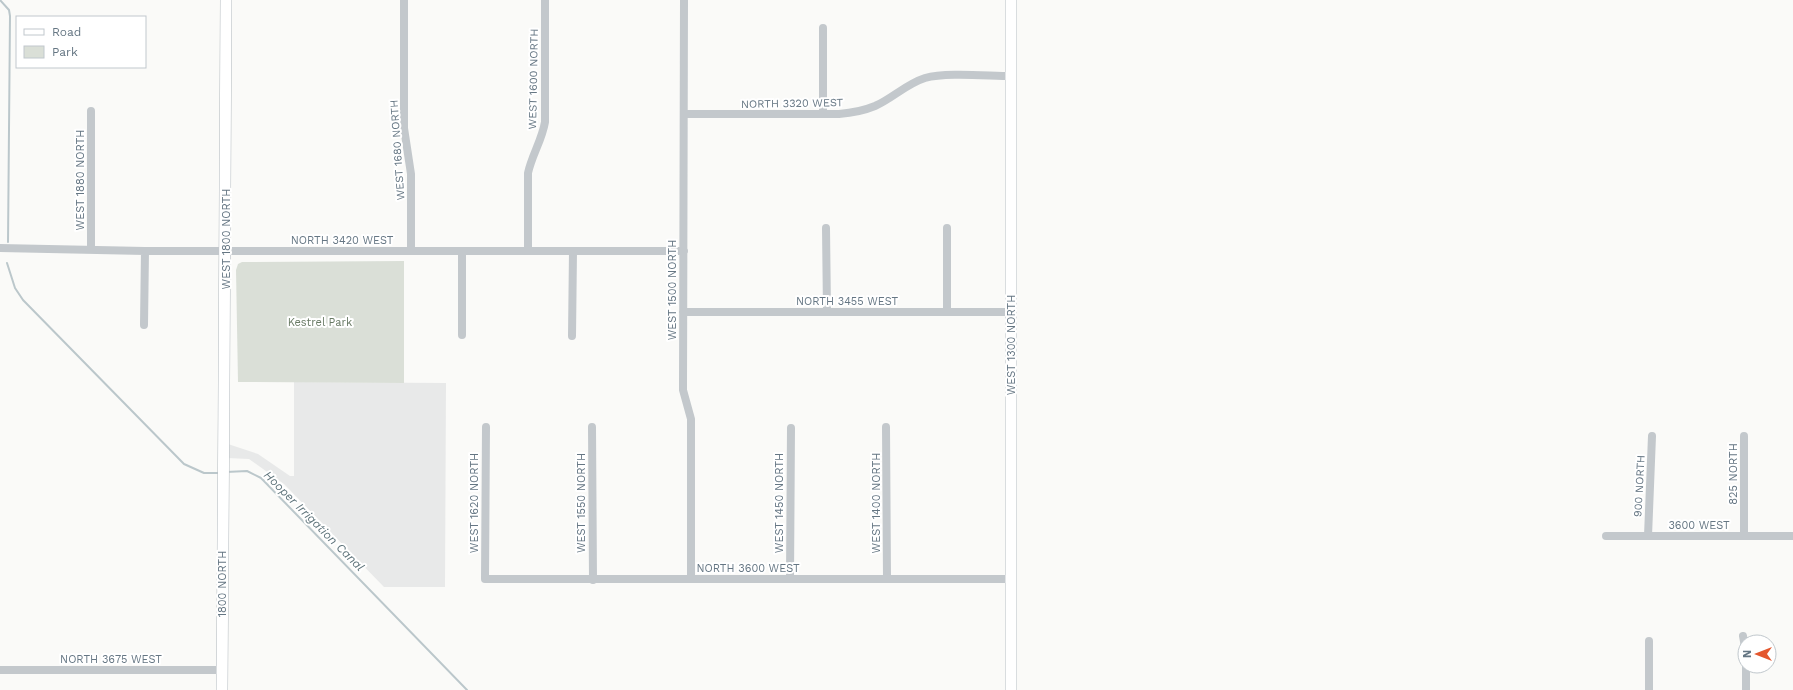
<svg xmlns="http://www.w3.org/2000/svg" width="1793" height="690" font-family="'Work Sans',sans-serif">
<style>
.built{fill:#e8e9e9}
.green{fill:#dadfd7}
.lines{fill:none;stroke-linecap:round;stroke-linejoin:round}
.stream{stroke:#bbc7cb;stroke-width:2}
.secondary-casing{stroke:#b3babf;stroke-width:12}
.street{stroke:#c3c8cc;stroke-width:8}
.secondary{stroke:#fff;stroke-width:11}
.labels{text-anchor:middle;stroke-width:4;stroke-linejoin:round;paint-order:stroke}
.street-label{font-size:11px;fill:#657683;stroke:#fff}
.park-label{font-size:11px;fill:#687a64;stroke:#fff}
.water-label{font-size:12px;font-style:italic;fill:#60757c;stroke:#fff}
</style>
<rect width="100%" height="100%" fill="#fafaf8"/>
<!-- built -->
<path class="built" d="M 294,382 L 446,383 L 445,587 L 384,587 L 284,484 L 249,459 L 227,458 L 228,444 L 258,454 L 290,476 L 294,476 Z"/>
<!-- green -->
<path class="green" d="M 404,261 L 404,383 L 238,382 L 236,270 L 238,264 L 242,262 Z"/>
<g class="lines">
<!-- stream -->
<path class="stream" d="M 0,0 L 9,10 L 10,16 L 8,242
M 7,263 L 15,288 L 23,300 L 184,464 L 204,473 L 220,473
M 226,472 L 247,471 L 261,478 L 467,690"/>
<defs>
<path id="secondary" d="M 1011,0 L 1011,690
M 222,690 C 223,460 226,230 226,0"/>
</defs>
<!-- secondary casing -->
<use href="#secondary" class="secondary-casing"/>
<!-- street -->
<path class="street" d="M 404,0 L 404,128 L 411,174 L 411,251
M 684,0 L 683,390 L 691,419 L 691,579
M 823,28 L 823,114
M 91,111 L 91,249
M 684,114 L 839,114 C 851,113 863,111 875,106 C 893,98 906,84 925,78 C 946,72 988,76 1011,76
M 826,228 L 827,312
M 947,228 L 947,312
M 0,248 L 145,251 L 684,251
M 462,251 L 462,335
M 528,251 L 528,173 C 532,155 542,140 545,122 L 545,0
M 683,312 L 1011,312
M 144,325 L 145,251
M 572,336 L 573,251
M 486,427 L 485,579 L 1011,579
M 592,427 L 593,580
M 886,427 L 887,578
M 1606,536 L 1793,536
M 1648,536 L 1652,436
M 1744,536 L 1744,436
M 790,578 L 791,428
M 1743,636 L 1745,647
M 1649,641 L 1649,690
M 1746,666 L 1746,690
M 0,670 L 222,670"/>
<!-- secondary -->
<use href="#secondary" class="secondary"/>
</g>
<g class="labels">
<!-- street labels -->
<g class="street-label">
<text transform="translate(533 79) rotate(-89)" y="4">WEST 1600 NORTH</text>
<text transform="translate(792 103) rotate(-1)" y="4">NORTH 3320 WEST</text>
<text transform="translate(397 150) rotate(-94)" y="4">WEST 1680 NORTH</text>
<text transform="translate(80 180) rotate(-90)" y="4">WEST 1880 NORTH</text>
<text transform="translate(226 239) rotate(-90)" y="4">WEST 1800 NORTH</text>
<text x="342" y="244">NORTH 3420 WEST</text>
<text transform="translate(672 290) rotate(-90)" y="4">WEST 1500 NORTH</text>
<text x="847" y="305">NORTH 3455 WEST</text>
<text transform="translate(1011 345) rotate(-90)" y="4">WEST 1300 NORTH</text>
<text transform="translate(1733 474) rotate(-90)" y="4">825 NORTH</text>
<text transform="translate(1639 486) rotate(-87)" y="4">900 NORTH</text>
<text transform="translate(474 503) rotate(-90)" y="4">WEST 1620 NORTH</text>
<text transform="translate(581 503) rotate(-90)" y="4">WEST 1550 NORTH</text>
<text transform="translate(779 503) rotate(-90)" y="4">WEST 1450 NORTH</text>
<text transform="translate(876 503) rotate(-90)" y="4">WEST 1400 NORTH</text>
<text x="1699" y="529">3600 WEST</text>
<text x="748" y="572">NORTH 3600 WEST</text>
<text transform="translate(222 584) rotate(-90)" y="4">1800 NORTH</text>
<text x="111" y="663">NORTH 3675 WEST</text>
</g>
<!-- park labels -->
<g class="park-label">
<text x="320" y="326">Kestrel Park</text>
</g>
<!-- water labels -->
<g class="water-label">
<text transform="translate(314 521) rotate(45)" y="4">Hooper Irrigation Canal</text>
</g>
</g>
<!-- legend -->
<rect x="16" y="16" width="130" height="52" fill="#ffffff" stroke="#c1c8cd"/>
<rect x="24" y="29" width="20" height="6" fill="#ffffff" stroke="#c1c8cd"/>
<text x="52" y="36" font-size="12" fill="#657683">Road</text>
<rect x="24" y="46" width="20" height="12" fill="#dadfd7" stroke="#c1c8cd"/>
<text x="52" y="56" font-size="12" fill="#657683">Park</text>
<!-- north arrow -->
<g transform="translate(1757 654) rotate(270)"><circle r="19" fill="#ffffff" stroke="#c1c8cd"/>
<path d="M0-3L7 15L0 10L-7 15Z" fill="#e4572e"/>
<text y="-6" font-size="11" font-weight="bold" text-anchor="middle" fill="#657683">N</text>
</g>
</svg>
